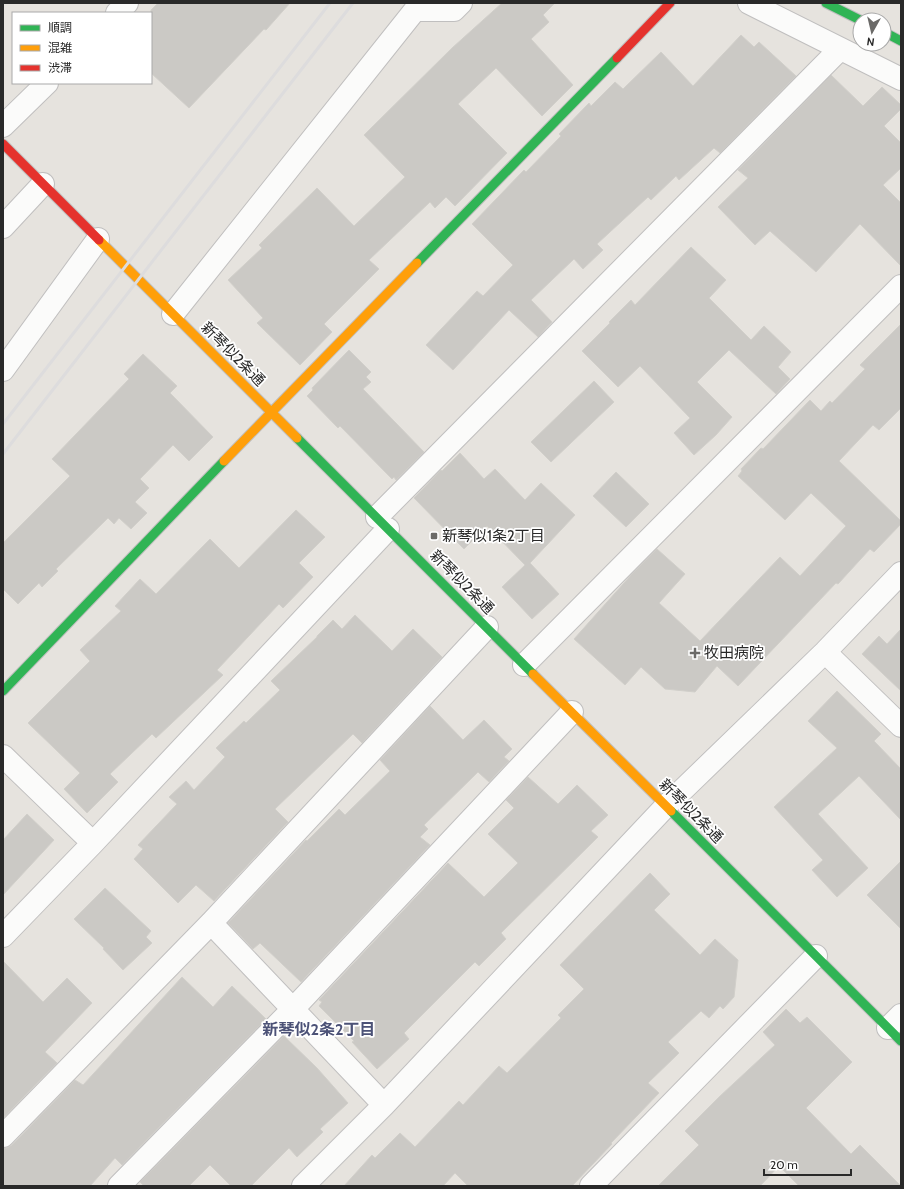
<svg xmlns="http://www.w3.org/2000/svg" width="904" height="1189" font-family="Cabin,'Noto Sans JP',sans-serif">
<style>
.building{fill:#cbc9c5;stroke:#d1cfca}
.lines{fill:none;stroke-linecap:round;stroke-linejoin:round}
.street-casing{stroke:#c0bfbf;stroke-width:24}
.fast-casing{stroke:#c0bfbf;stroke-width:11}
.slow-casing{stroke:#c0bfbf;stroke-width:11}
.jam-casing{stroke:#c0bfbf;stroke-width:11}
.street{stroke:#fbfbfa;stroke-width:22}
.fast{stroke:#30b455;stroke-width:9}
.slow{stroke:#ff9f0a;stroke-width:9}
.jam{stroke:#e5322d;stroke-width:9}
.rail{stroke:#dddcdd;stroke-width:3}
.poi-dot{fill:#6b6a68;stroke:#fff;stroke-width:1.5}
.labels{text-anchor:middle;stroke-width:3.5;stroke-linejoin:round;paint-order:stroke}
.street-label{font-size:15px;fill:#292929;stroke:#fff}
.poi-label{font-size:15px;fill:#292929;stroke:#fff;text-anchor:start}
.neighbourhood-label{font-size:16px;font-weight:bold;fill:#4c5277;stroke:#fff}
</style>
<rect width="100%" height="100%" fill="#e6e3de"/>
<!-- building -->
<path class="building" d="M 158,3 L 290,3 L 266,30 L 264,29 L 189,108 L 151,73 L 151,10 Z
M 502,3 L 555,3 L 543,15 L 549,22 L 531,39 L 573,85 L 542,116 L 496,68 L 458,104 L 507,153 L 455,206 L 446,197 L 435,208 L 430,202 L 369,260 L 379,269 L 324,324 L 332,332 L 300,365 L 257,323 L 263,318 L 228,280 L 262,248 L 259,245 L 317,188 L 354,226 L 405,177 L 364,135 L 452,48 Z
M 741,35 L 754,47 L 759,42 L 796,76 L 720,153 L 714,148 L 679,180 L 676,176 L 651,200 L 648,197 L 597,244 L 603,250 L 583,269 L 574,259 L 531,300 L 552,322 L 538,337 L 509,310 L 453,370 L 426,345 L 477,291 L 483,296 L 513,265 L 472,224 L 524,170 L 526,172 L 561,136 L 559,134 L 589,103 L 591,106 L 615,82 L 623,89 L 661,52 L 693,86 Z
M 831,75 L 863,106 L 882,87 L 901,105 L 901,109 L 884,126 L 901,143 L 901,168 L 883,185 L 901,203 L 901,266 L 860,224 L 816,272 L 770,231 L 755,245 L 718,207 L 748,178 L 738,170 Z
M 691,247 L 726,280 L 709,298 L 751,340 L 764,326 L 791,352 L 778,367 L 790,379 L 776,394 L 729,350 L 697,382 L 732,417 L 716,435 L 694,455 L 674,433 L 690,418 L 640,366 L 618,387 L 582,351 L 610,323 L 609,322 L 631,300 L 635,305 Z
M 901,324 L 901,408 L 879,430 L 873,425 L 839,461 L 901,521 L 901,524 L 874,552 L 870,549 L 838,584 L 836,583 L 738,686 L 717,666 L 695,692 L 665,689 L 641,667 L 625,685 L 574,639 L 632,574 L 657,549 L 685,574 L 659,603 L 700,641 L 780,557 L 800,576 L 846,526 L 811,493 L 785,520 L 738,476 L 742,471 L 741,469 L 761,448 L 763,449 L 810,400 L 821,411 L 830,401 L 832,403 L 865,369 L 860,365 Z
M 349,350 L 371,372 L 366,377 L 371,382 L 363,389 L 424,452 L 396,480 L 394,477 L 392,479 L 340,426 L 338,428 L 307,396 L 313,390 L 312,388 Z
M 143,354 L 177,386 L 170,393 L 213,437 L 189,461 L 173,445 L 140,479 L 149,488 L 135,502 L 147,513 L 131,529 L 119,518 L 114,524 L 108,518 L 56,569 L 58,571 L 42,587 L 39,583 L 18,604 L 3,589 L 3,543 L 70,476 L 52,459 L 129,379 L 124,374 Z
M 594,381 L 614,402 L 551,462 L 531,442 Z
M 460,453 L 484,479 L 495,469 L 525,500 L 541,483 L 575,515 L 530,563 L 559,594 L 532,619 L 502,587 L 525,565 L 487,526 L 464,549 L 414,498 L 441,470 L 442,471 Z
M 616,472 L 649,504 L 626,527 L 593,496 Z
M 296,510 L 325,537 L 299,563 L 313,577 L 283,608 L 279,604 L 217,670 L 223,675 L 156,738 L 152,734 L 110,774 L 118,782 L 87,813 L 64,789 L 80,773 L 28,723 L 90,661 L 80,650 L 121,611 L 115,606 L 140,579 L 156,594 L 210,539 L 239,568 Z
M 355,615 L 392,651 L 413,629 L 442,657 L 362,743 L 353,734 L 275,809 L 288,822 L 214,901 L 196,885 L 178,903 L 134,859 L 143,849 L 138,845 L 177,804 L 169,797 L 186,781 L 194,790 L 225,757 L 216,748 L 244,721 L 246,723 L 280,690 L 271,681 L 317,637 L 317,636 L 333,620 L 342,629 Z
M 901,629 L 901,691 L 862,654 L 879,636 L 887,644 Z
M 837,691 L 881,734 L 874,741 L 901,769 L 901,820 L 859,776 L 818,814 L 868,868 L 837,897 L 812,870 L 823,860 L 774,807 L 837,748 L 808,721 Z
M 430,706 L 463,740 L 484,720 L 512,749 L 504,757 L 509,761 L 489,782 L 478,772 L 424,825 L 428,829 L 420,837 L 430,845 L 301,982 L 260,943 L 253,949 L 228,923 L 306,840 L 307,841 L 339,809 L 345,815 L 390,771 L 380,760 Z
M 528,777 L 558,804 L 577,785 L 608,815 L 591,831 L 598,837 L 501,933 L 506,939 L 479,966 L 475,962 L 404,1033 L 409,1039 L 377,1069 L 352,1042 L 354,1041 L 319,1006 L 322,1002 L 319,1000 L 448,863 L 484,897 L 518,863 L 488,834 L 514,808 L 506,800 Z
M 27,814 L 54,840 L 3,895 L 3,840 Z
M 901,861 L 901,929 L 867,895 Z
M 650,873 L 670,894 L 654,910 L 700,955 L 715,939 L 738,960 L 734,997 L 723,1009 L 720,1006 L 709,1018 L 701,1011 L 668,1042 L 679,1053 L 648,1083 L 659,1093 L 611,1143 L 612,1144 L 572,1186 L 468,1186 L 455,1173 L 443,1186 L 344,1186 L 372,1155 L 375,1158 L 400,1133 L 415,1147 L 459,1101 L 463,1105 L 499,1066 L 507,1073 L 561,1018 L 558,1015 L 584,989 L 560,965 Z
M 105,888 L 151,931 L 146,937 L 152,943 L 123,970 L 103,949 L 104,948 L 74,919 Z
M 3,961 L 43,1002 L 67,978 L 92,1003 L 45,1052 L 57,1063 L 3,1118 Z
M 182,977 L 213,1007 L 232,986 L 266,1019 L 122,1165 L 115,1158 L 90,1186 L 3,1186 L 3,1148 L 7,1148 L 12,1145 L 75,1080 L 83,1085 Z
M 786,1009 L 800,1023 L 807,1017 L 852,1062 L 806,1108 L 851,1154 L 860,1145 L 901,1186 L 799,1186 L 779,1166 L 760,1186 L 658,1186 L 699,1145 L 685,1131 L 719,1097 L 775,1045 L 763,1032 Z
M 284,1036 L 317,1068 L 348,1103 L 320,1129 L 323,1132 L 297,1157 L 289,1148 L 251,1186 L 231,1186 L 210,1165 L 189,1186 L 144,1186 L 140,1182 Z"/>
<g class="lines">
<defs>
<path id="street" d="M 749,3 L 901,79
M 117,13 L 127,3
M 3,126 L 47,83
M 3,227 L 43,184
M 173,314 L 415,10 L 454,10 L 461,3
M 3,370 L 98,239
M 377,517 L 840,49
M 825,652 L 901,726
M 524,665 L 901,286
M 3,756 L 93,843
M 211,923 L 384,1105
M 3,936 L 93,843 L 388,529
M 888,1028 L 901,1015
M 3,1136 L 211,923 L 487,627
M 119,1186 L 293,1009 L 572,712
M 303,1186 L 384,1105 L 666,806 L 825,652 L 901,573
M 591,1186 L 816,956"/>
<path id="fast" d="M 826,3 L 860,20
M 884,32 L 901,41
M 417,263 L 617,58
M 297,438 L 533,674
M 3,691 L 224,461
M 671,811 L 901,1041"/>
<path id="slow" d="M 99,240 L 297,438
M 224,461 L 417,263
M 533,674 L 671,811"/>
<path id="jam" d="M 617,58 L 670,3
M 3,144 L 99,240"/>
</defs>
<!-- street casing -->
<use href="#street" class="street-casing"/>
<!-- fast casing -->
<use href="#fast" class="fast-casing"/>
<!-- slow casing -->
<use href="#slow" class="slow-casing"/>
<!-- jam casing -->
<use href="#jam" class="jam-casing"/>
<!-- street -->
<use href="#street" class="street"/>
<!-- fast -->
<use href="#fast" class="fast"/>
<!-- slow -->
<use href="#slow" class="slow"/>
<!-- jam -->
<use href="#jam" class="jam"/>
<!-- rail -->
<path class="rail" d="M 3,424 L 330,3
M 3,454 L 353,3"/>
</g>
<!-- markers -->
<g class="poi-dot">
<rect x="430" y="532" width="8" height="8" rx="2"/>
<path d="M693 647h4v4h4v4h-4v4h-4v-4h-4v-4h4z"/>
</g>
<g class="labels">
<!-- street labels -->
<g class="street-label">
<text transform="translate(233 354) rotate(45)" y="5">新琴似2条通</text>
<text transform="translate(462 582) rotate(45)" y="5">新琴似2条通</text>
<text transform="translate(691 811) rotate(45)" y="5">新琴似2条通</text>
</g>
<!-- poi labels -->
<g class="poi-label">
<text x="442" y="541">新琴似1条2丁目</text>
<text x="704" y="658">牧田病院</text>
</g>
<!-- neighbourhood labels -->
<g class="neighbourhood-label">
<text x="319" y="1035">新琴似2条2丁目</text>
</g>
</g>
<!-- border -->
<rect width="904" height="1189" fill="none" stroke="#292929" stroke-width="8"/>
<!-- legend -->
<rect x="12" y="12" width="140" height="72" fill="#ffffff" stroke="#a9a9a9"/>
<rect x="20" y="25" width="20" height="6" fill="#30b455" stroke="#a9a9a9"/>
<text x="48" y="32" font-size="12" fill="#292929">順調</text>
<rect x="20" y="45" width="20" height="6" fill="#ff9f0a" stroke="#a9a9a9"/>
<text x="48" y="52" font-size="12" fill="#292929">混雑</text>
<rect x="20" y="65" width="20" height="6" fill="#e5322d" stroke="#a9a9a9"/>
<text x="48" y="72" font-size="12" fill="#292929">渋滞</text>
<!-- north arrow -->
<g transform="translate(872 32) rotate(188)"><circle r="19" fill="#ffffff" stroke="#a9a9a9"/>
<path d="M0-3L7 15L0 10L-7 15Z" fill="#6b6a68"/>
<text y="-6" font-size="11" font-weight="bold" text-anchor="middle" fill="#292929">N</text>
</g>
<!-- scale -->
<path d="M764 1169v6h87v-6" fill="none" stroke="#292929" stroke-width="2"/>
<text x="770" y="1169" font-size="12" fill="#292929" stroke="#ffffff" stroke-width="3" paint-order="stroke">20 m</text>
</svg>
